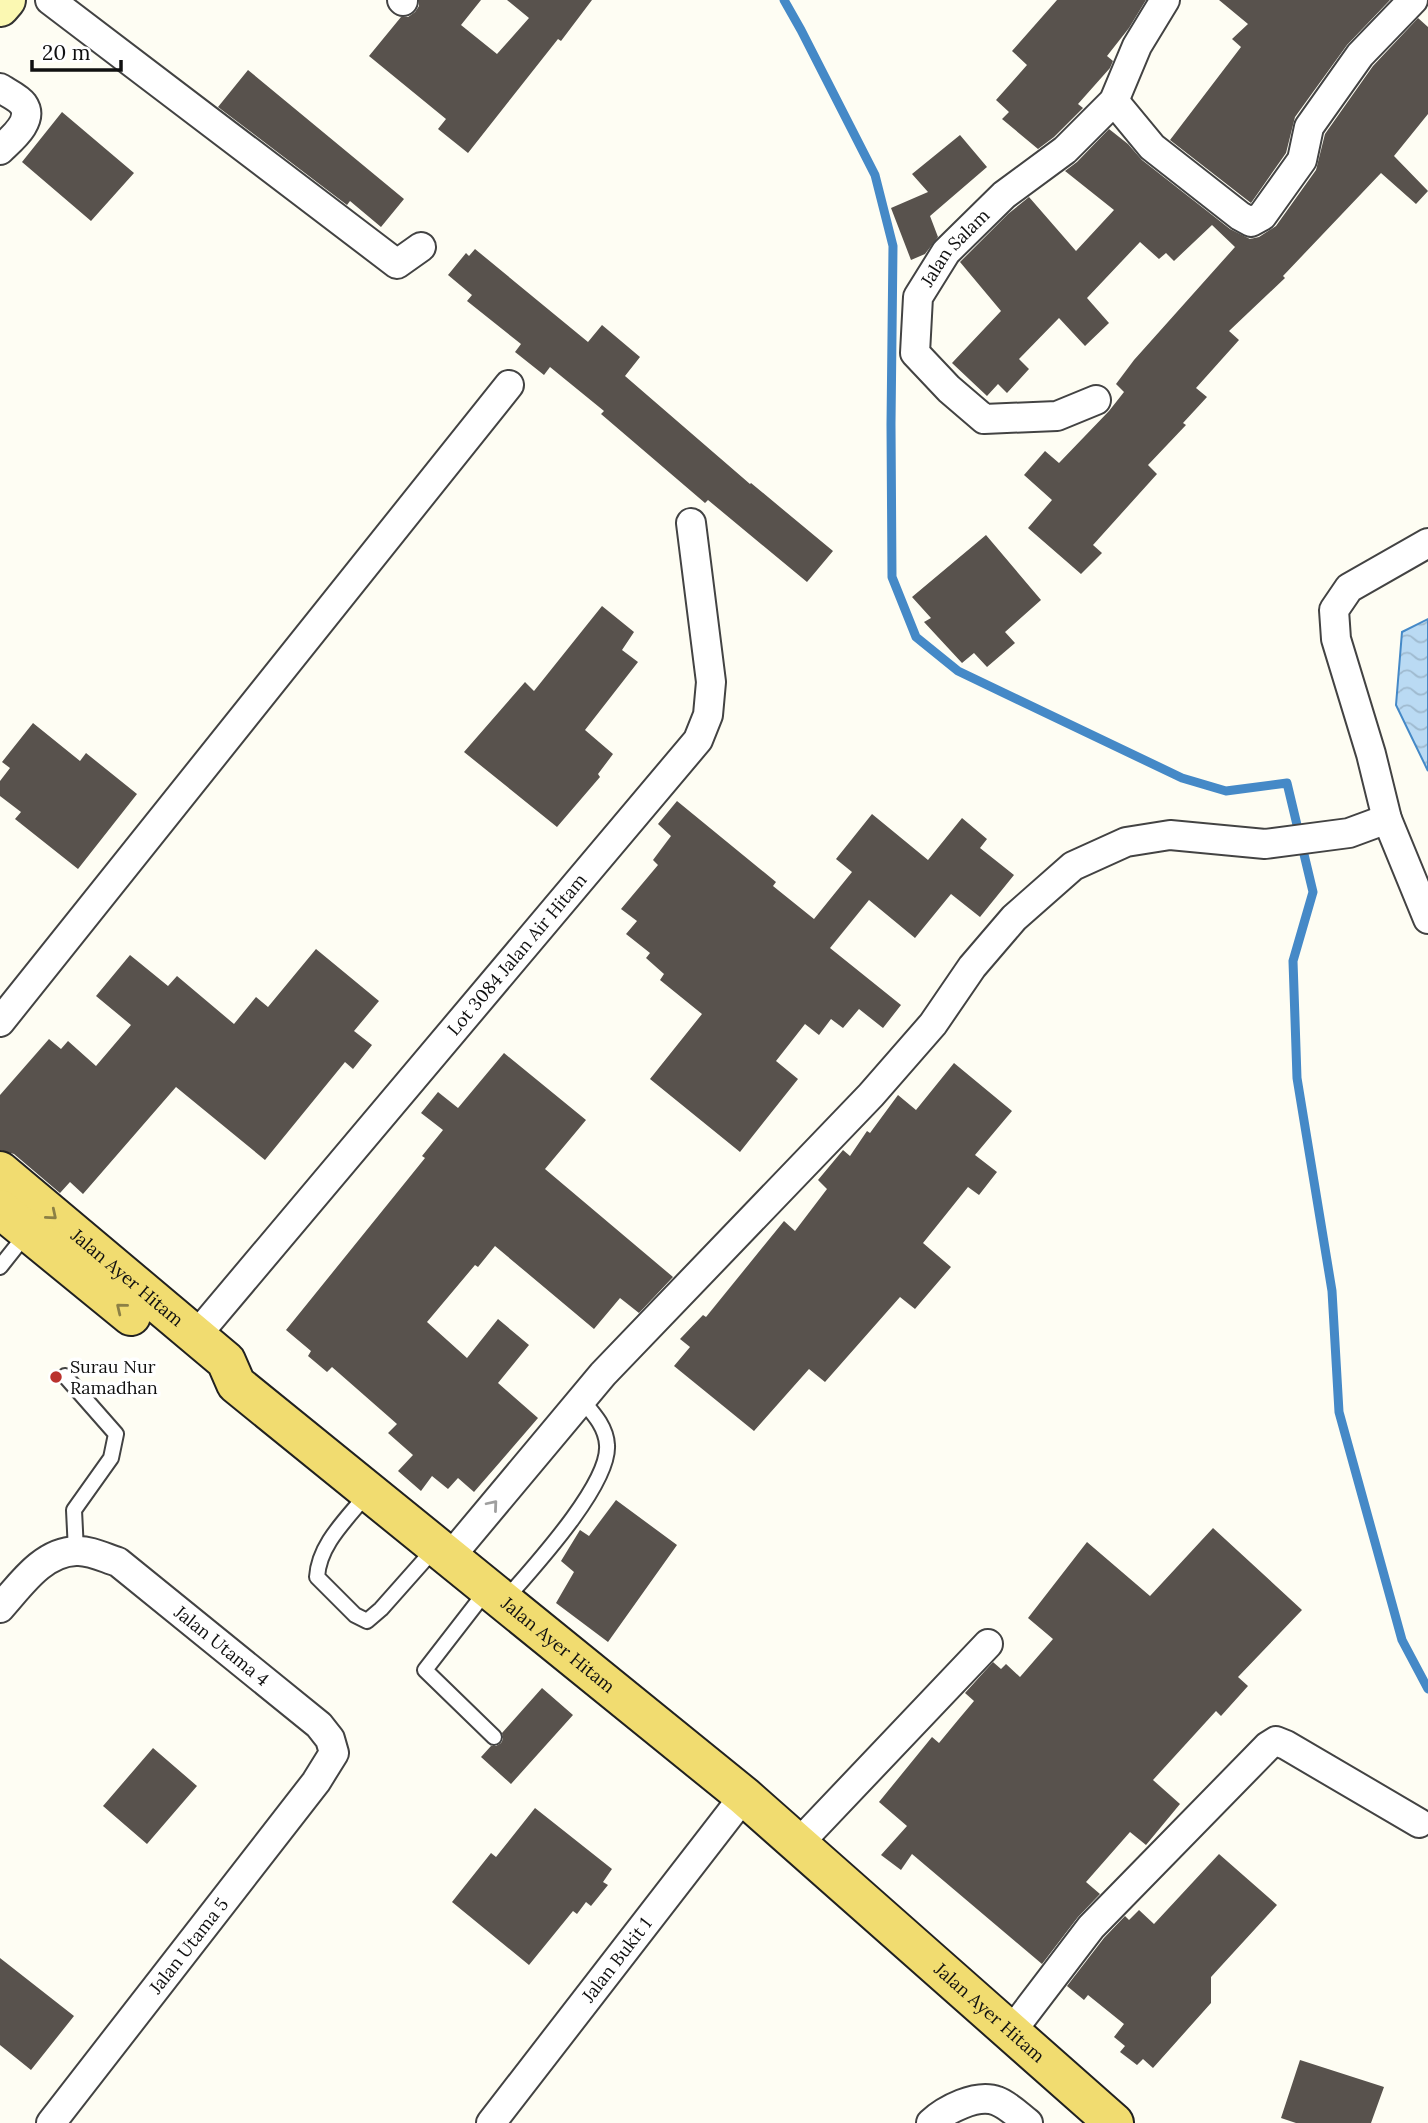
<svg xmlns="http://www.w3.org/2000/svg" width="1428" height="2123" font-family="Lora,serif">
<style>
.water{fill:url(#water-waves);stroke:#4589c7;stroke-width:2}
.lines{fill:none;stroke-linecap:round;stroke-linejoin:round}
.stream{stroke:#4589c7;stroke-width:9}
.building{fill:#58524d}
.lane-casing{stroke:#434343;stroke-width:18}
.street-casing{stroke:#434343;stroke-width:32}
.secondary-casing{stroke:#323232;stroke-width:42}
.primary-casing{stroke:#212121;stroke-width:42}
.lane{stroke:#fff;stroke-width:14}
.street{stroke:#fff;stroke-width:28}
.secondary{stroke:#fbf8b2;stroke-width:38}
.primary{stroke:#f1dc70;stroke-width:38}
.oneway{stroke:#8c8045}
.oneway2{stroke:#9f9f9f}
.poi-dot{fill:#ba322e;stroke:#fff;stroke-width:2.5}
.labels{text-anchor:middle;stroke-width:7;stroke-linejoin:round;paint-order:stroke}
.street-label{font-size:18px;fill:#101010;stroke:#fff}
.poi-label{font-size:18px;fill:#101010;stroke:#fff;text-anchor:start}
</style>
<defs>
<pattern id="water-waves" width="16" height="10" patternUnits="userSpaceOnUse" patternTransform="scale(1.75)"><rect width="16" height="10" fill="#badaf3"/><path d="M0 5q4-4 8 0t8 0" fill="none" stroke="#9fbacf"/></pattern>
</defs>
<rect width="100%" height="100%" fill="#fefdf3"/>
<!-- water -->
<path class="water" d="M 1428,619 L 1428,771 L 1396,705 L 1402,632 Z"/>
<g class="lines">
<!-- stream -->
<path class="stream" d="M 784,0 L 801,30 L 875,175 L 893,246 L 891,424 L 892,577 L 916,637 L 958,671 L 1182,778 L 1226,791 L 1287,783 L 1313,892 L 1293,961 L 1297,1078 L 1332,1291 L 1339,1412 L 1402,1640 L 1428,1689"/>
</g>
<!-- building -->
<path class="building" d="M 419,0 L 481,0 L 461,25 L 497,54 L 529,18 L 507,0 L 592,0 L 561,41 L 558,39 L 468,153 L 438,129 L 446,119 L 369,56 L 401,17 L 408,17 L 415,12 L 419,6 Z
M 1057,0 L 1146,0 L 1129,28 L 1107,56 L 1113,61 L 1110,68 L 1078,104 L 1083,108 L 1054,137 L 1038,149 L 1002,119 L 1009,112 L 996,100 L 1027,65 L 1012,51 Z
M 1219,0 L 1390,0 L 1347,45 L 1295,117 L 1286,153 L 1251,203 L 1170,140 L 1241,47 L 1232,39 L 1248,24 Z
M 1418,18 L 1428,27 L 1428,114 L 1394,156 L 1428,191 L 1416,204 L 1381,173 L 1283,276 L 1285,278 L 1229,331 L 1239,340 L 1196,388 L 1207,397 L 1183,423 L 1186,425 L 1148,465 L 1157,474 L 1093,545 L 1102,553 L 1081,574 L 1028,528 L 1052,500 L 1024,475 L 1045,451 L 1059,463 L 1109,411 L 1124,392 L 1116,384 L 1134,360 L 1235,247 L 1212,225 L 1174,261 L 1166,253 L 1159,259 L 1140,242 L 1087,298 L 1109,323 L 1085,346 L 1059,318 L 1019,359 L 1029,369 L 1007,393 L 998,384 L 987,396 L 952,363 L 1001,311 L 960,262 L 1008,214 L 1029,197 L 1076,251 L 1114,210 L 1065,171 L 1077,162 L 1109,129 L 1128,144 L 1142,160 L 1230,229 L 1250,239 L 1259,237 L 1276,226 L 1316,170 L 1325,134 L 1373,66 Z
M 248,70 L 404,199 L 381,227 L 350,201 L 347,205 L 218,107 Z
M 62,112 L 134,173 L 91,221 L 22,162 Z
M 960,135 L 987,167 L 930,216 L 938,237 L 925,254 L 911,260 L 891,208 L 928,192 L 912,174 Z
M 475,249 L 588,342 L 602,325 L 640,357 L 625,376 L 750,484 L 751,483 L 833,551 L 807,582 L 708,500 L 705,503 L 601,414 L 604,411 L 550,367 L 544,375 L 515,352 L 521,344 L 467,301 L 472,295 L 448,275 L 466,253 L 469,256 Z
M 986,535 L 1041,600 L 1005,632 L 1015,643 L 987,667 L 974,653 L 962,663 L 924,622 L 931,618 L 912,597 Z
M 602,606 L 634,632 L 622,650 L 638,662 L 585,730 L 613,754 L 598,774 L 600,777 L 557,827 L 464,752 L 525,682 L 534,691 Z
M 33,723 L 80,761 L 86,753 L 137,794 L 78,869 L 15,819 L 21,812 L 0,796 L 0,781 L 10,768 L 2,762 Z
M 677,801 L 776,882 L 773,886 L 814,919 L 852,872 L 836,859 L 872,814 L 928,860 L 962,818 L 987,839 L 980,848 L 1014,875 L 980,917 L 951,894 L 915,938 L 869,900 L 830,948 L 901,1005 L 883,1028 L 859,1009 L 843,1028 L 831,1019 L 819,1035 L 805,1024 L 776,1061 L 798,1079 L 740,1152 L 650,1079 L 702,1014 L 660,980 L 664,974 L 646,958 L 650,953 L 626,934 L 637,921 L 621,909 L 658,865 L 653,860 L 671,836 L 658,824 Z
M 316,949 L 379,1001 L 354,1031 L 372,1045 L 353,1069 L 345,1062 L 265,1160 L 176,1087 L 83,1194 L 70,1182 L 60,1193 L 14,1154 L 0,1150 L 0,1095 L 49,1039 L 61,1049 L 68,1041 L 96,1066 L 131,1025 L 96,996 L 130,955 L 168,986 L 177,976 L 234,1024 L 256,997 L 268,1007 Z
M 504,1053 L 586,1120 L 545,1169 L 673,1277 L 639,1313 L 620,1298 L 594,1329 L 495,1246 L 478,1267 L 475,1265 L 427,1322 L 467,1358 L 498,1319 L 529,1345 L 498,1383 L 538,1418 L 474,1492 L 458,1478 L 448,1489 L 432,1476 L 421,1491 L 398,1471 L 413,1455 L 388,1433 L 397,1424 L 332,1367 L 327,1372 L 308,1356 L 311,1351 L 286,1330 L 425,1158 L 422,1156 L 443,1130 L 421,1113 L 438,1092 L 458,1108 Z
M 954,1063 L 1012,1111 L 975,1155 L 997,1172 L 979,1195 L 968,1187 L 923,1243 L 951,1267 L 915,1309 L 900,1297 L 825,1382 L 809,1369 L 754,1431 L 674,1366 L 690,1347 L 680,1339 L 703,1315 L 706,1317 L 784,1221 L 795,1231 L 827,1189 L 818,1180 L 843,1150 L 850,1156 L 867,1131 L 870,1133 L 898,1095 L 916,1110 Z
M 616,1500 L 677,1545 L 608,1642 L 556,1603 L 574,1572 L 561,1561 L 580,1530 L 589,1536 Z
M 1213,1528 L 1302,1610 L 1238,1677 L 1248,1686 L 1221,1716 L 1216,1711 L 1153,1780 L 1180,1804 L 1146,1845 L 1130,1832 L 1086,1882 L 1100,1894 L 1078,1917 L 1042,1964 L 912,1854 L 901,1870 L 881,1855 L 907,1826 L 879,1802 L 932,1737 L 939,1743 L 958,1720 L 974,1701 L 965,1693 L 993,1662 L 1001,1669 L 1006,1664 L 1020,1677 L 1053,1639 L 1028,1618 L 1087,1542 L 1150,1596 Z
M 542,1688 L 573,1715 L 511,1784 L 481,1757 L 491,1746 L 496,1746 L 501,1743 L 503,1739 L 502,1733 Z
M 153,1748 L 197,1786 L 147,1844 L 103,1806 Z
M 535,1808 L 612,1869 L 603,1882 L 608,1885 L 591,1906 L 586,1902 L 577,1914 L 573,1911 L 529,1965 L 452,1902 L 491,1853 L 496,1857 Z
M 1219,1854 L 1277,1905 L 1211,1977 L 1211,2003 L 1153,2068 L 1143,2059 L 1137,2065 L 1120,2052 L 1125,2046 L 1114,2037 L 1124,2024 L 1088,1995 L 1084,2000 L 1067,1986 L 1104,1938 L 1125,1916 L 1129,1920 L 1139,1910 L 1154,1924 Z
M 0,1958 L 74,2016 L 31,2070 L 0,2045 Z
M 1300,2060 L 1384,2087 L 1371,2123 L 1296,2123 L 1281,2118 Z"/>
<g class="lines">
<defs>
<path id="lane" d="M 0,1267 L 27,1233
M 65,1376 L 116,1434 L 111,1458 L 74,1510 L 76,1551
M 367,1494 C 347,1519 319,1544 317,1577 L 355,1615 L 367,1621 L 381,1609 L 436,1547
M 487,1590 L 425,1670 L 494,1737
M 504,1601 C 531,1570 610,1485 607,1445 C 606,1426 592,1412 581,1399"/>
<g id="street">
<path d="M 50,0 L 397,264 L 421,247"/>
<path d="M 402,0 L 403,1"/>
<path d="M 0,88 C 6,92 19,98 23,104 C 35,121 10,140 0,150"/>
<path d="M 1114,101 L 1152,147 L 1240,216 L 1251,222 L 1262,216 L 1302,160 L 1309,127 L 1360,55 L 1413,0"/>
<path id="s1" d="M 1096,400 L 1057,416 L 984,419 L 949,389 L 915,353 L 918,297 L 946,252 L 1004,195 L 1065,150 L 1114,101 L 1137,46 L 1165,0"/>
<path d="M 1428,543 L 1349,588 L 1334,610 L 1336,639 L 1371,754 L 1387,819 L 1428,919"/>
<path d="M 0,1022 L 509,385"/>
<path id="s2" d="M 195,1337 L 698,740 L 708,715 L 711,682 L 691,523"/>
<path d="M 450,1557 L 603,1374 L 871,1095 L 933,1024 L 972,967 L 1014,918 L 1073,866 L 1126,842 L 1170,835 L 1265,844 L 1349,833 L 1387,819"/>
<path id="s3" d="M 0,1608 C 20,1586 42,1552 76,1551 C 90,1550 105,1558 118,1562 L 319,1725 L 330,1739 L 334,1753 L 316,1782 L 51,2123"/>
<path d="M 798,1844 L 988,1644"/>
<path d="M 1011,2032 L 1091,1927 L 1268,1746 L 1276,1741 L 1286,1745 L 1419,1823"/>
<path id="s4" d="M 491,2123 L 744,1796"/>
<path d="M 931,2123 C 945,2110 977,2093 997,2101 C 1008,2105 1019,2116 1028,2123"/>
</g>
<path id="secondary" d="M 0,7 L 6,0"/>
<g id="primary">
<path id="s5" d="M 0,1171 L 226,1361 L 236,1384 L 744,1796 L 1114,2123"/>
<path d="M 0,1209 L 131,1316"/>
</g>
</defs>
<!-- lane casing -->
<use href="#lane" class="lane-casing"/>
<!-- street casing -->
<use href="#street" class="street-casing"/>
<!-- secondary casing -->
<use href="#secondary" class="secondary-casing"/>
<!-- primary casing -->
<use href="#primary" class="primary-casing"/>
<!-- lane -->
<use href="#lane" class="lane"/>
<!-- street -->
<use href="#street" class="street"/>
<!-- secondary -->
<use href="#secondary" class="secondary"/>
<!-- primary -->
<use href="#primary" class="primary"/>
</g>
<!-- one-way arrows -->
<defs><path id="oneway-chevron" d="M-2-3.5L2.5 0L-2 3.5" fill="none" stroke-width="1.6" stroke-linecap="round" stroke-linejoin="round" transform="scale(1.75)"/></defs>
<g class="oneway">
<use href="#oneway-chevron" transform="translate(52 1215) rotate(40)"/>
<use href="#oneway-chevron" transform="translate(121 1308) rotate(-141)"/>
</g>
<use class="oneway2" href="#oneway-chevron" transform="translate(493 1505) rotate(-50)"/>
<!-- markers -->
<circle class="poi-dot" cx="56" cy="1377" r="7"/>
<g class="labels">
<!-- street labels -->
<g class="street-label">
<text dy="6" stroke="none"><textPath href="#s1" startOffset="329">Jalan Salam</textPath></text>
<text dy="6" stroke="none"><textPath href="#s2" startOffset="500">Lot 3084 Jalan Air Hitam</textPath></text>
<text dy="6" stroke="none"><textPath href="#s5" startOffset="166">Jalan Ayer Hitam</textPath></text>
<text dy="6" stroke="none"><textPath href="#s5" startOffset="735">Jalan Ayer Hitam</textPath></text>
<text dy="6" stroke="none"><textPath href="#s3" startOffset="275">Jalan Utama 4</textPath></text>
<text transform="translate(189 1946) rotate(-52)" y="6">Jalan Utama 5</text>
<text dy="6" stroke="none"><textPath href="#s4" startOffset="206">Jalan Bukit 1</textPath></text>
<text dy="6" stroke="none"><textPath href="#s5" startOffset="1302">Jalan Ayer Hitam</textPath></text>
</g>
<!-- poi labels -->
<g class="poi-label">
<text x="70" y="1373">Surau Nur<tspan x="70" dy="21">Ramadhan</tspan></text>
</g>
</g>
<!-- scale -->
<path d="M32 60v10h89v-10" fill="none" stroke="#101010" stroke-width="3.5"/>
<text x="42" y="60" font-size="21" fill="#101010" stroke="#ffffff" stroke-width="5" paint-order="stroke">20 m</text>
</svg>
